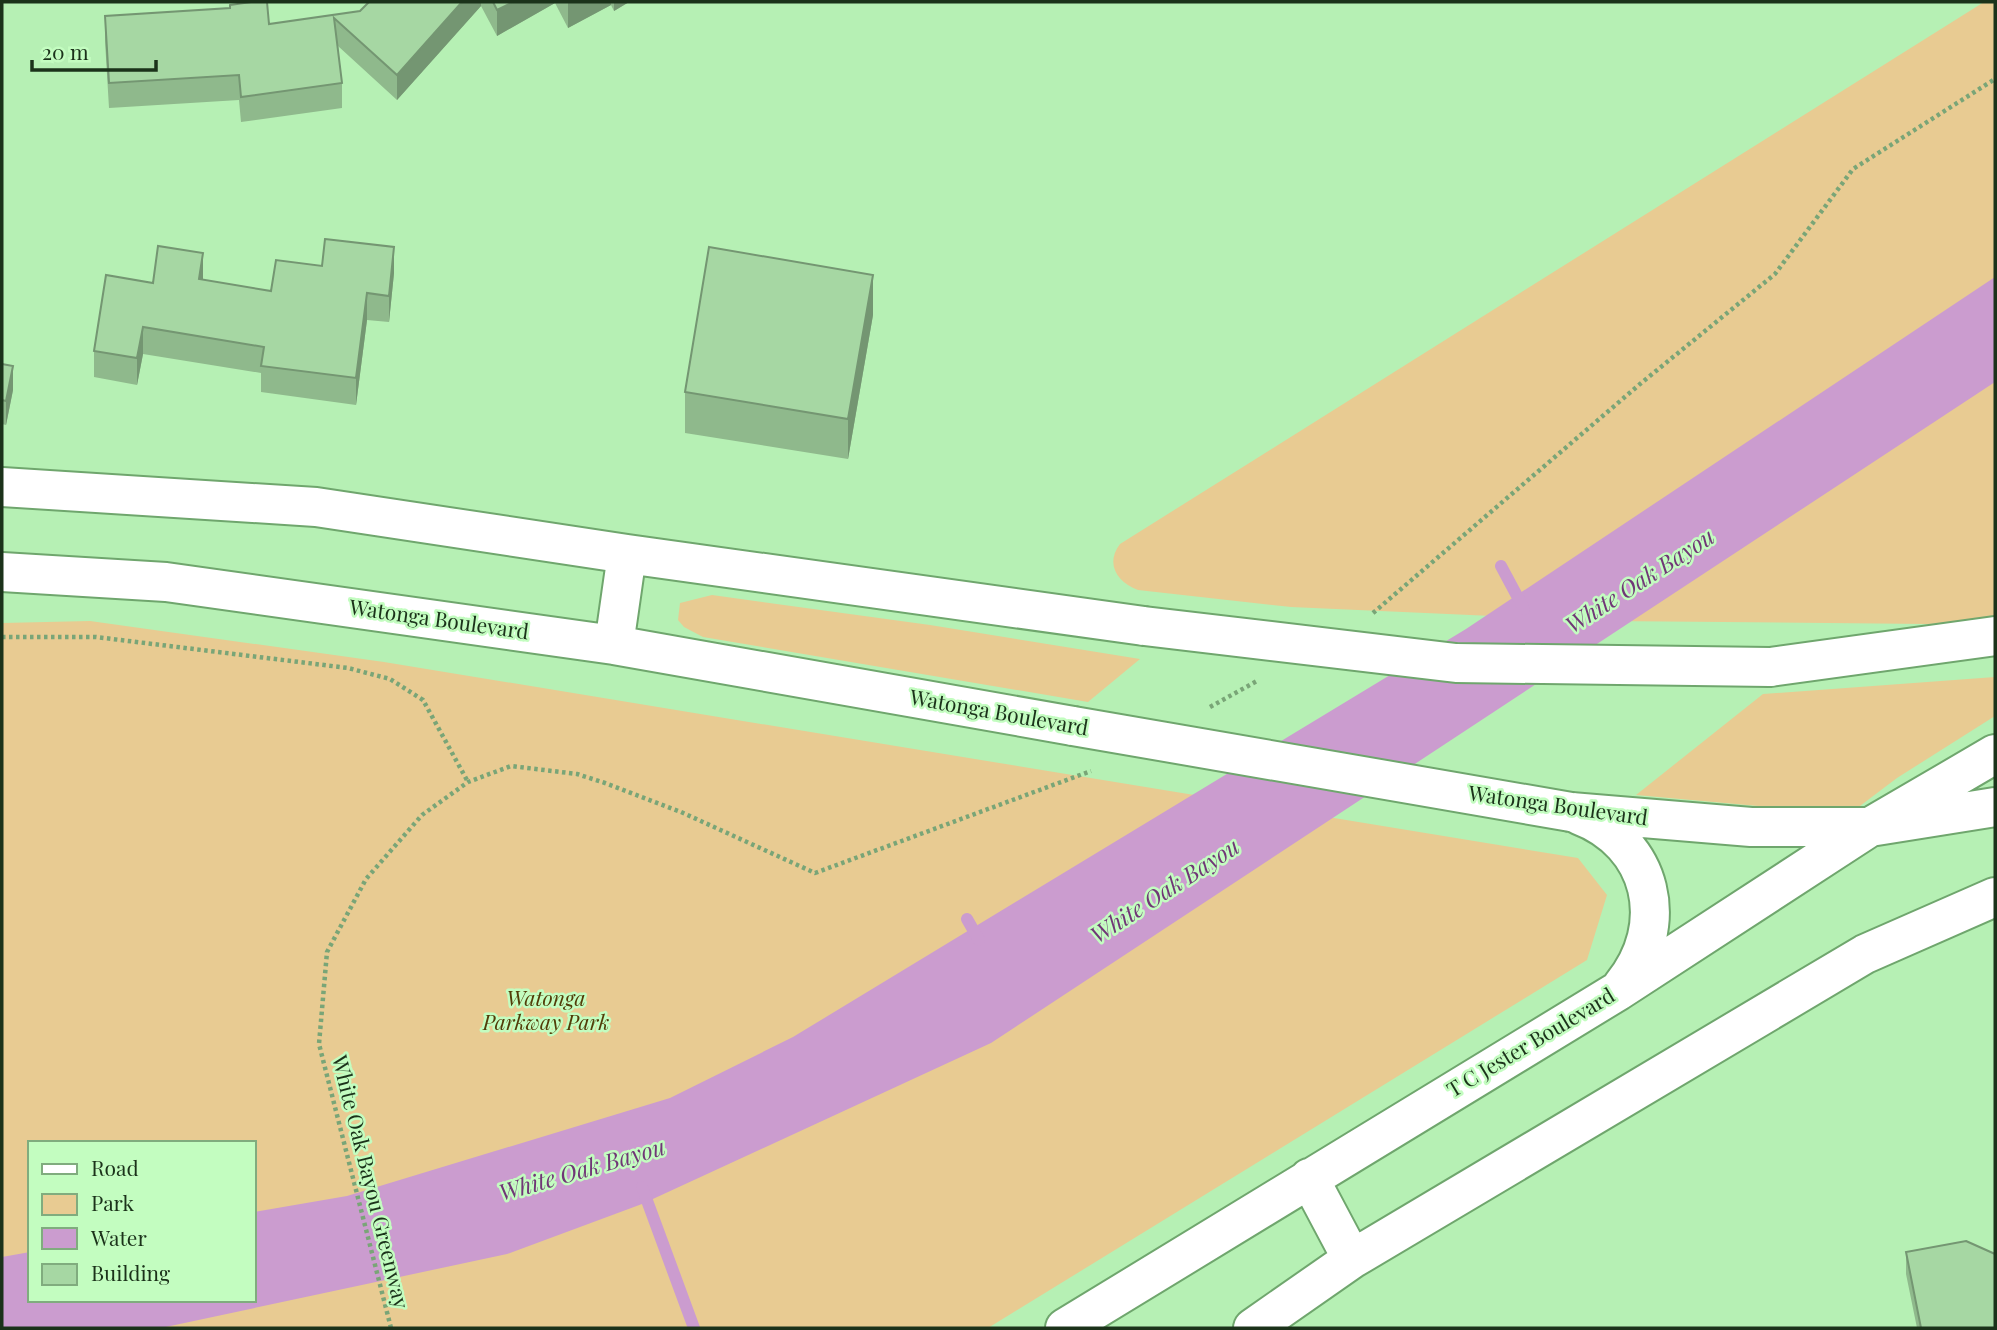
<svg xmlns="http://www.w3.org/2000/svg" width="1997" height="1330" font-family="'Playfair Display',serif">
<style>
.green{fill:#e8cb92;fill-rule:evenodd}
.water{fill:#cb9ccf}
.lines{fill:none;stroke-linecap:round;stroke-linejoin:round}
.stream{stroke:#cb9ccf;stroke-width:12}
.secondary-casing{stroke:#6fa66d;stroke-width:42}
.path{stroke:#79a577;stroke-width:4.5;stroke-dasharray:3.5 3.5;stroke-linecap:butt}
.secondary{stroke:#fff;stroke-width:38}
.secondary-bridge-casing{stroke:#6fa66d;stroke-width:42;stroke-linecap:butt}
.secondary-bridge{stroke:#fff;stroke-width:38}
.wall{fill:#8fb98c}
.shaded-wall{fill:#749672}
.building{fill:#a6d7a3;stroke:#749672;stroke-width:2}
.labels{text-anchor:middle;stroke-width:5;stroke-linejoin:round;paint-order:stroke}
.street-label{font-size:21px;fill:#1b321a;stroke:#c3fdc0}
.park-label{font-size:21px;font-style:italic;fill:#523c08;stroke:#c3fdc0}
.water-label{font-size:23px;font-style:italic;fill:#703776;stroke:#c3fdc0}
</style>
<rect width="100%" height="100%" fill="#b6f0b4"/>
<!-- green -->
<path class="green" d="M 1984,2 L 1995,2 L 1995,622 L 1926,624 L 1608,621 L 1291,607 L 1138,590 C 1117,582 1105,564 1120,544 Z
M 712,595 L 930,625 L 1140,659 L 1088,702 L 703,637 L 684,627 L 678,620 L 680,603 Z
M 90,621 L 384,662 L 1578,858 L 1607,895 L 1587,960 L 988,1328 L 2,1328 L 2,623 ZM 30,1143 L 254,1143 L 254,1300 L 30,1300 Z
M 1995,677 L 1995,716 L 1897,778 L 1852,812 L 1813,811 L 1636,795 L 1763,694 Z"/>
<!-- water -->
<path class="water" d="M 1995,277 L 1995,382 L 991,1043 L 642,1204 L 507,1254 L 161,1328 L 2,1328 L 2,1257 L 30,1252 L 30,1300 L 254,1300 L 254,1212 L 347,1196 L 670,1098 L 793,1037 L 1466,629 Z"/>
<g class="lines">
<!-- stream -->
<path class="stream" d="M 1501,566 L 1524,609
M 967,919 L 979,940
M 642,1187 L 694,1328"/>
<defs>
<path id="secondary" d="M 2,487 L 316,507 L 627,554 L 1144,626
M 2,572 L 166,582 L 614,645 L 1073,726
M 614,645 L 627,554
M 1770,667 L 1995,636
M 1571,812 L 1751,827 L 1870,827 L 1995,807
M 1579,815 C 1653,843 1672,925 1622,986
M 1309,1178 L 1352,1259
M 1065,1328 L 1618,991 L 1870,827 L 1995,754
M 1253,1328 L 1352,1259 L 1865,954 L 1995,897"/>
</defs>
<!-- secondary casing -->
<use href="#secondary" class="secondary-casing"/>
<!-- path -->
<path class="path" d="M 1373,613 L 1640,384 L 1775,274 L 1853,169 L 1995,79
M 2,637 L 96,637 L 348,668 L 390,679 L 423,700 L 468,782
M 1210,707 L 1257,681
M 391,1328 L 319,1044 L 327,952 L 366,879 L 422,815 L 468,782 L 511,766 L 577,774 L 605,783 L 681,812 L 815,873 L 1091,771"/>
<!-- secondary -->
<use href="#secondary" class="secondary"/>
<defs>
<path id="secondary-bridge" d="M 1144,626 L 1456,663 L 1770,667
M 1073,726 L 1571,812"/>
</defs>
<!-- secondary-bridge casing -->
<use href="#secondary-bridge" class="secondary-bridge-casing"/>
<!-- secondary-bridge -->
<use href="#secondary-bridge" class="secondary-bridge"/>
</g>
<!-- wall -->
<path class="wall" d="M 369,2 L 629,2 L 614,11 L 611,5 L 568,28 L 555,3 L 497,36 L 481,6 L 397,100 L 338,46 L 342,83 L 342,108 L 241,122 L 239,100 L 109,108 L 105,41 L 105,16 L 269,24 L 360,11 Z
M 322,266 L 394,273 L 389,322 L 367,320 L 356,405 L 261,392 L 261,373 L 143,354 L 137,385 L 94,377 L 94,351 L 153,283 L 203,280 L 271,291 Z
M 873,315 L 848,459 L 685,433 L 685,392 Z
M 2,364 L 13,390 L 6,425 L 2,424 Z
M 1906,1252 L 1995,1328 L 1917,1328 L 1906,1274 Z"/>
<!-- shaded-wall -->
<path class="shaded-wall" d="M 462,2 L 481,2 L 481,6 L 397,100 L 397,75 Z
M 513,2 L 555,2 L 555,3 L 497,36 L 497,10 Z
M 571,2 L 611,2 L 611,5 L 568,28 L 568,3 Z
M 614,2 L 629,2 L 614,11 Z
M 394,247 L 394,273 L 389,322 L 389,296 Z
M 203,253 L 203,280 L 199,279 Z
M 873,275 L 873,315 L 848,459 L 848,419 Z
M 367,293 L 367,320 L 356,405 L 356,378 Z
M 143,327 L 143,354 L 137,385 L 137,358 Z
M 13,366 L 13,390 L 6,425 L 6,401 Z"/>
<!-- building -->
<path class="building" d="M 251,2 L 267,2 L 269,24 L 360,11 L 369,2 L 462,2 L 397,75 L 334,18 L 342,83 L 241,97 L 239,75 L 109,83 L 105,16 L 230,8 L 230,5 Z
M 493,2 L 513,2 L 497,10 Z
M 325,239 L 394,247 L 389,296 L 367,293 L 356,378 L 261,366 L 264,347 L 143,327 L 137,358 L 94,351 L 106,275 L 153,283 L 158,246 L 203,253 L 199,279 L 271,291 L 276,260 L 322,266 Z
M 709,247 L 873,275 L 848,419 L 685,392 Z
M 2,364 L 13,366 L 6,401 L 2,400 Z
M 1966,1241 L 1995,1254 L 1995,1328 L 1921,1328 L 1906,1252 Z"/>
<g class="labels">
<!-- street labels -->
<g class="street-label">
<text transform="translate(439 620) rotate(8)" y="7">Watonga Boulevard</text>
<text transform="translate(999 713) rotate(10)" y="7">Watonga Boulevard</text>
<text transform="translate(1558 806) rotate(8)" y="7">Watonga Boulevard</text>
<text transform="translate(1531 1043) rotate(-31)" y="7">T C Jester Boulevard</text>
<text transform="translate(370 1182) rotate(76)" y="7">White Oak Bayou Greenway</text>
</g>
<!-- park labels -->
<g class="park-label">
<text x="546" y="1006">Watonga<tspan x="546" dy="24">Parkway Park</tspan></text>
</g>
<!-- water labels -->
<g class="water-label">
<text transform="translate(1640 581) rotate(-33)" y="8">White Oak Bayou</text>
<text transform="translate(1165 891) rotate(-33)" y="8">White Oak Bayou</text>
<text transform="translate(582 1170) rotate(-16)" y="8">White Oak Bayou</text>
</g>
</g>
<!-- border -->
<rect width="1997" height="1330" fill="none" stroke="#1b321a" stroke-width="7"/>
<!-- legend -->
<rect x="28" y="1141" width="228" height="161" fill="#c3fdc0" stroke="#80ac7e" stroke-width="2"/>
<rect x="42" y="1164" width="35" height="10" fill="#ffffff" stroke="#80ac7e" stroke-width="2"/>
<text x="91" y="1176" font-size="21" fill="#1b321a">Road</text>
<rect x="42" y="1194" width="35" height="21" fill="#e8cb92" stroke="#80ac7e" stroke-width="2"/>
<text x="91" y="1211" font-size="21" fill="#1b321a">Park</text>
<rect x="42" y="1228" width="35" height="21" fill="#cb9ccf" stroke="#80ac7e" stroke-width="2"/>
<text x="91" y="1246" font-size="21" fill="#1b321a">Water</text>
<rect x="42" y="1264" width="35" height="21" fill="#a6d7a3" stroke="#80ac7e" stroke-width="2"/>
<text x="91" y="1281" font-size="21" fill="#1b321a">Building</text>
<!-- scale -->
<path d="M32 60v10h124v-10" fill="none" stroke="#1b321a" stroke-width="3.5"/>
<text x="42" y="60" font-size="21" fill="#1b321a" stroke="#c3fdc0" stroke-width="5" paint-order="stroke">20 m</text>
</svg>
